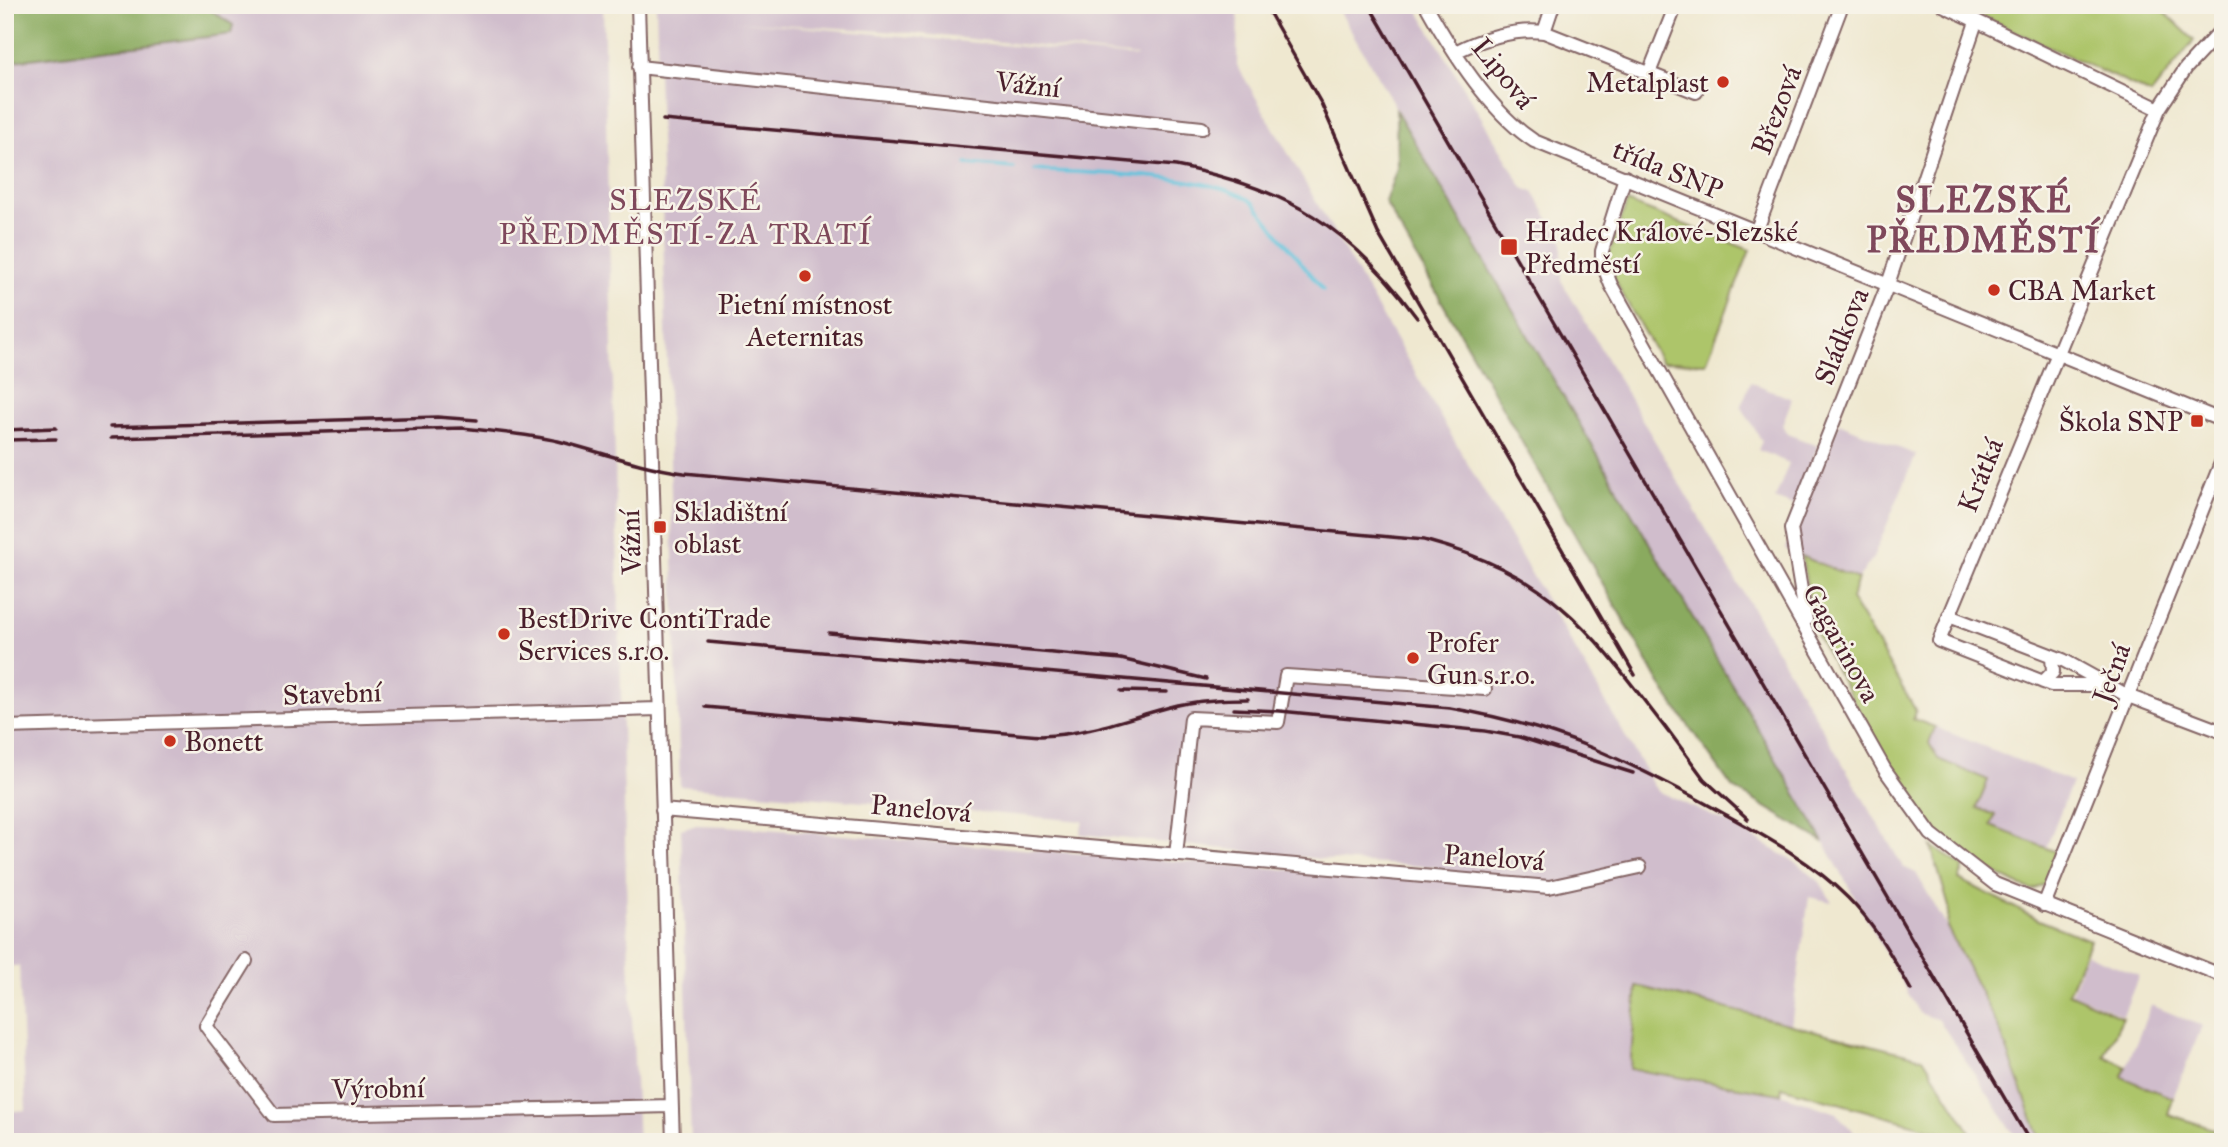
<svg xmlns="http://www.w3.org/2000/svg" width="2228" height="1147" font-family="'IM FELL Great Primer',serif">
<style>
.industrial{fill:#d0bdcc;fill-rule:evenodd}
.green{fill:#adc56b;stroke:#7c724b;stroke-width:2}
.forest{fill:#8aaa5f;stroke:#6a6445;stroke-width:2}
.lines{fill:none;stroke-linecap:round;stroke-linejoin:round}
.stream{stroke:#5fc3dd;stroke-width:3.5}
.minor-casing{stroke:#846565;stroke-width:16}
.minor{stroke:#fff;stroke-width:12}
.rail{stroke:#4a1f2b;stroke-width:3.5}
.poi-dot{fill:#c8321e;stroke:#f7f3e8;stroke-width:2.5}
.labels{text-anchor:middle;stroke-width:5;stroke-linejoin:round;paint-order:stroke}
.street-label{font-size:28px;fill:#4a1f2b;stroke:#f7f3e8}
.poi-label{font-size:28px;fill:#4a1f2b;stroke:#f7f3e8;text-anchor:start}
.neighbourhood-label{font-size:30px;letter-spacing:2px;fill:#7f485b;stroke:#f7f3e8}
.district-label{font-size:35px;font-weight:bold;letter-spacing:2px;fill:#7f485b;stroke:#f7f3e8}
</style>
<rect width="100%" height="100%" fill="#f7f3e8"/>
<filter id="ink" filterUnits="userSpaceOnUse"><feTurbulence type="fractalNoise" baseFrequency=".0143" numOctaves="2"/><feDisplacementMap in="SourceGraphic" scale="14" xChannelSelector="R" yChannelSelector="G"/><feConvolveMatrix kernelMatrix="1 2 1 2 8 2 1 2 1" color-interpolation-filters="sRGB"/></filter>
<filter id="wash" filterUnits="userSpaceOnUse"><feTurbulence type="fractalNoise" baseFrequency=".00686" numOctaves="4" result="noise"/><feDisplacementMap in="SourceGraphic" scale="28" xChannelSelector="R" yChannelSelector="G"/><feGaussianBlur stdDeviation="1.57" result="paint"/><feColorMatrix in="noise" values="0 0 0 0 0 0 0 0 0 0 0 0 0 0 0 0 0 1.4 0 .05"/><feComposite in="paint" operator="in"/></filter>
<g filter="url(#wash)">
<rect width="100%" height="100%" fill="#efe8d0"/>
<!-- industrial -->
<path class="industrial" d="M 203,5 L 603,5 L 627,915 L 638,1142 L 5,1142 L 5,1112 L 26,1110 L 19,966 L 5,966 L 5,62 L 231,33 L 232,25 Z
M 656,5 L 1238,5 L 1237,65 L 1657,791 L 1730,824 L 1797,863 L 1820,882 L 1832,902 L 1809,897 L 1791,1025 L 1638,987 L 1630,1068 L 1781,1094 L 1836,1113 L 1863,1142 L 691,1142 L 681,829 L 694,825 L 727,826 L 1434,881 L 1437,867 L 1351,862 L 1080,834 L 1083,821 L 680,786 ZM 734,21 L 911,33 L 1137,56 L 1136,57 Z
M 1336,5 L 1415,5 L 1523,188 L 1533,192 L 1562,240 L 1562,282 L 1903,867 L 1916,873 L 1947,927 L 2000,1031 L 2042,1142 L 2019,1142 L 1939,1020 L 1919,1013 L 1824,842 Z
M 1751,382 L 1792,399 L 1782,425 L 1788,434 L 1818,446 L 1793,506 L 1775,499 L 1789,463 L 1758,450 L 1762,441 L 1741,406 Z
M 1839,423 L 1916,455 L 1873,558 L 1858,579 L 1785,549 Z
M 1935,727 L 2072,782 L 2046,848 L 1991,826 L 1977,809 L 1988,780 L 1938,759 L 1929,743 Z
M 2086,954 L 2139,975 L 2123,1015 L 2071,993 Z
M 2151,1005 L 2202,1026 L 2173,1098 L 2122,1077 Z"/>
<!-- green -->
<path class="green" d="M 1958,5 L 2157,5 L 2194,40 L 2151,94 Z
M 1627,202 L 1750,250 L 1706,363 L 1661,362 L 1615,281 L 1608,258 Z
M 1801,556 L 1858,579 L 1851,599 L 1916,711 L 1913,719 L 1935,727 L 1929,743 L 1938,759 L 1988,780 L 1977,808 L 1995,815 L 1991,826 L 2059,853 L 2045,884 L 2033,890 L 2016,884 L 1980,865 L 1934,831 L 1898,780 L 1817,636 Z
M 1931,846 L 1964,867 L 1959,879 L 2039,920 L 2090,940 L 2068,993 L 2123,1017 L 2104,1056 L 2126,1067 L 2122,1077 L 2173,1098 L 2168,1114 L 2223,1132 L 2223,1142 L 2041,1141 L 2000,1031 L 1947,927 L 1949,907 Z
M 1637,986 L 1923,1058 L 1971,1133 L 1965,1139 L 1782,1087 L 1781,1094 L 1630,1069 Z"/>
<!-- forest -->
<path class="forest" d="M 5,5 L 203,5 L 233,25 L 231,34 L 5,62 Z
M 1396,110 L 1824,842 L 1732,787 L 1664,691 L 1385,202 L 1397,168 Z"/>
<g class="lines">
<!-- stream -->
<path class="stream" d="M 966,164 L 1014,168
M 1034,170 C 1089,174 1213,172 1254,203 L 1323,290"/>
</g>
</g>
<g filter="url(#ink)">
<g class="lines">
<defs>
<path id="minor" d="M 638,5 L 673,1142
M 1426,5 C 1451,50 1491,113 1534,141 L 2223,421
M 1943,5 L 2159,109
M 1544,32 L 1553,5
M 1455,52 C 1481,39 1515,28 1544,32 L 1696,92
M 639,67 L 1202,128
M 1649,73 L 1676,5
M 1625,177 L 1602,251 L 1602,262 L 1611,285 L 1885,770 L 1931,834 L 1995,884 L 2223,976
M 1756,232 L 1842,5
M 1949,616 L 2063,660 L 2128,696 L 2223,732
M 1806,620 L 1791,529 L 1888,284 L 1976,22
M 2043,682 L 2053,672 L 2052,656
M 2105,685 L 2051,685 L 1939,641 L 2159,109 L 2186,68 L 2223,28
M 5,727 L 659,709
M 662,810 L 1549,887 L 1640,867
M 1176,855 L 1191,718 L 1278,722 L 1286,676 L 1485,689
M 2044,905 L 2223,458
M 246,961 L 206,1026 L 274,1115 L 671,1106"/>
</defs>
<!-- minor casing -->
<use href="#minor" class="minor-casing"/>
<!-- minor -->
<use href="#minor" class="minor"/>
<!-- rail -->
<path class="rail" d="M 1265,5 L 1321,103 L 1378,233 L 1635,675
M 1369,5 L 2030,1142
M 663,120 L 1176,166 C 1288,188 1350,227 1417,318
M 110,427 L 437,417 L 477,420
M 5,430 L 56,428
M 111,438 L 462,428 C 494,431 527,434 558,441 C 601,452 640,467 684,473 L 1424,540 C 1554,575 1591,631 1669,733
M 5,440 L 56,439
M 829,633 L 1121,659 L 1206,679
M 708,642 L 1450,708 C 1557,726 1627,760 1721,812 C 1766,837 1811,861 1848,898 C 1875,925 1893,958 1911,990
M 1121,691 L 1167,692
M 705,707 L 1040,736 C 1094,734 1128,717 1178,705 C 1201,700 1224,699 1248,699
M 1234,709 L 1280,711 L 1485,731 L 1519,737 L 1633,773
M 1665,726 L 1704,779 L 1748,819"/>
</g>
</g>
<!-- markers -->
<g class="poi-dot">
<circle cx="1723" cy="82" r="7"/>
<rect x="1500" y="238" width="18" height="18" rx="3.5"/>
<circle cx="805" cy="276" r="7"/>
<circle cx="1994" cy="290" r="7"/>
<rect x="2190" y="414" width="14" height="14" rx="3.5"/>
<rect x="653" y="520" width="14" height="14" rx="3.5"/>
<circle cx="504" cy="634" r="7"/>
<circle cx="1413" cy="658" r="7"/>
<circle cx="170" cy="741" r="7"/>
</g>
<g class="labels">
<!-- street labels -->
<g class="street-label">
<text transform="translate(1504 73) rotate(51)" y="10">Lipová</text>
<text transform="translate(1028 84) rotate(6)" y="10">Vážní</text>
<text transform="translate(1776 110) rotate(-69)" y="10">Březová</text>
<text transform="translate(1668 169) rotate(22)" y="10">třída SNP</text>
<text transform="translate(1841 336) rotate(-68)" y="10">Sládkova</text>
<text transform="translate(1980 475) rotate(-68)" y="10">Krátká</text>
<text transform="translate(630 542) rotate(-92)" y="10">Vážní</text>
<text transform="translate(1842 643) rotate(61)" y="10">Gagarinova</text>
<text transform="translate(2111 673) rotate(-70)" y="10">Ječná</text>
<text transform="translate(332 693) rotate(-2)" y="10">Stavební</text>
<text transform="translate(921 808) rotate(5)" y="10">Panelová</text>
<text transform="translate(1494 857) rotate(4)" y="10">Panelová</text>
<text transform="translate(378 1088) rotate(-1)" y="10">Výrobní</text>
</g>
<!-- poi labels -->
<g class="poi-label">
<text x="1709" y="92" text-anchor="end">Metalplast</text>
<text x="1525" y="241">Hradec Králové-Slezské<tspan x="1525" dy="32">Předměstí</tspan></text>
<text x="2008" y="300">CBA Market</text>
<text x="805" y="314" text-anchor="middle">Pietní místnost<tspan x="805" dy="32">Aeternitas</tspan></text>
<text x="2183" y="431" text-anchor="end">Škola SNP</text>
<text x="674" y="521">Skladištní<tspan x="674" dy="32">oblast</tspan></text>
<text x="518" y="628">BestDrive ContiTrade<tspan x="518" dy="32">Services s.r.o.</tspan></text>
<text x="1427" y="652">Profer<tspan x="1427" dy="32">Gun s.r.o.</tspan></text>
<text x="184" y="751">Bonett</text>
</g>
<!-- neighbourhood labels -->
<g class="neighbourhood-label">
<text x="686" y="210">SLEZSKÉ<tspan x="686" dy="34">PŘEDMĚSTÍ-ZA TRATÍ</tspan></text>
</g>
<!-- district labels -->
<g class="district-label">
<text x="1984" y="212">SLEZSKÉ<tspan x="1984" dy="40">PŘEDMĚSTÍ</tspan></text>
</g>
</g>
<!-- margin -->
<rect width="2228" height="1147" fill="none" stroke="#f7f3e8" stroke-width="28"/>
</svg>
